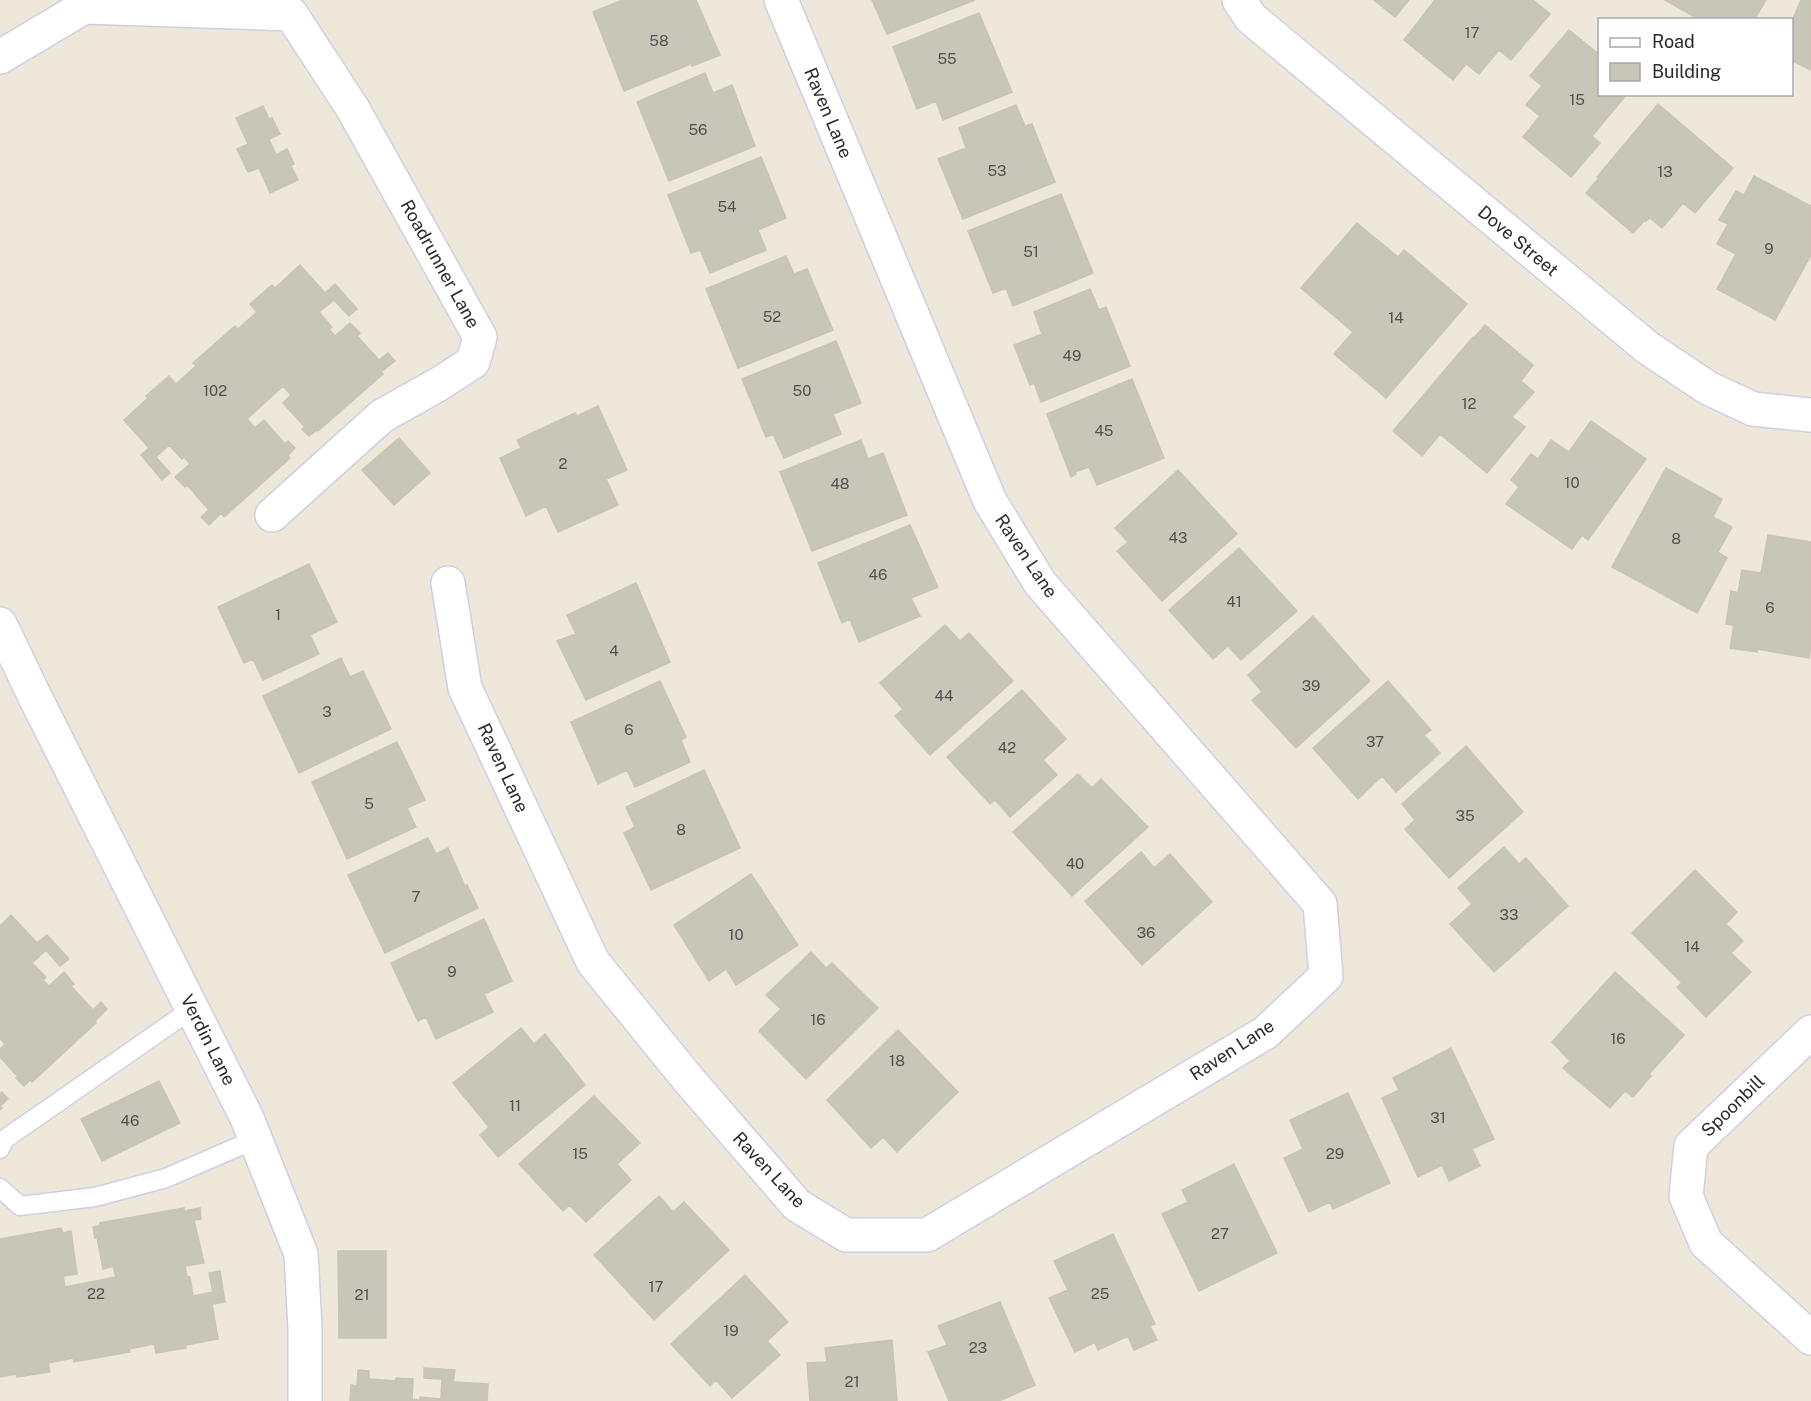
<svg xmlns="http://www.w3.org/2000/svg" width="1811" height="1401" font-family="'Public Sans',sans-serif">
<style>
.building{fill:#c8c5b9;stroke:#c8c5b3;stroke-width:1.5}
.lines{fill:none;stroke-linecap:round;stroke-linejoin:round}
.lane-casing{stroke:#cfcee4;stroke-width:21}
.street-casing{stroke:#cfcee4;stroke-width:36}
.lane{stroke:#fff;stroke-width:18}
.street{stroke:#fff;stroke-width:33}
.labels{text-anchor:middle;stroke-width:4.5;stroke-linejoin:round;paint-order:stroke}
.number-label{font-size:15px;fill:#51504d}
.street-label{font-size:18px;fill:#292929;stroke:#fff}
</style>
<rect width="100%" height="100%" fill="#ede8d9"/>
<!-- building -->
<path class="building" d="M 623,0 L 696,0 L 720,55 L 692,66 L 691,64 L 624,91 L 593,12 Z
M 872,0 L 975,0 L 887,34 Z
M 1374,0 L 1409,0 L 1395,17 Z
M 1435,0 L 1533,0 L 1550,14 L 1511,60 L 1499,50 L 1479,74 L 1466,64 L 1453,80 L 1404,40 Z
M 1665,0 L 1766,0 L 1754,20 L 1700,20 Z
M 1801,0 L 1811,0 L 1811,70 L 1792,61 L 1792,21 Z
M 979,13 L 1012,92 L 943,120 L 936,101 L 917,109 L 893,47 Z
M 1569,30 L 1600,55 L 1600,94 L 1627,94 L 1592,136 L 1600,143 L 1571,177 L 1523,137 L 1540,116 L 1526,105 L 1542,86 L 1530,76 Z
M 705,73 L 713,93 L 732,85 L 755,146 L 669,181 L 637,102 Z
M 1658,104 L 1733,168 L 1695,213 L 1683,203 L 1662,228 L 1650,218 L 1646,221 L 1645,220 L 1633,233 L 1586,193 L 1599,178 L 1597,177 Z
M 1016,105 L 1025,126 L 1032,124 L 1055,182 L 963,219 L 938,159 L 966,148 L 959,128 Z
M 263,106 L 269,119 L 272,118 L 280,134 L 269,139 L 276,155 L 287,149 L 294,164 L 291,166 L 298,180 L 270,193 L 259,168 L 248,172 L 237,149 L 248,144 L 236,118 Z
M 761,157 L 786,218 L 758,230 L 766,250 L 710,273 L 700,250 L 691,253 L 668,195 Z
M 1754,176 L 1811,206 L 1811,255 L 1775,320 L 1717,289 L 1736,254 L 1717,244 L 1728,224 L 1719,220 L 1736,191 L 1744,195 Z
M 1061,194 L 1093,273 L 1013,306 L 1006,288 L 993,293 L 968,231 Z
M 1357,223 L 1398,257 L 1404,250 L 1467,304 L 1386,398 L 1334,354 L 1353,332 L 1301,288 Z
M 786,256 L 794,274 L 807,269 L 833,330 L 738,368 L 706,289 Z
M 300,265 L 325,293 L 335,284 L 357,309 L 349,316 L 334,300 L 319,312 L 332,327 L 329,329 L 335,336 L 350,323 L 360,333 L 357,336 L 379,360 L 388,353 L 395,361 L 381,372 L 383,374 L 318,431 L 317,430 L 309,436 L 302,429 L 305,427 L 283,403 L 291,395 L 283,386 L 247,419 L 255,428 L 264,420 L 285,444 L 288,441 L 295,448 L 288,455 L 290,458 L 224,517 L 221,513 L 209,525 L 201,517 L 209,510 L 188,486 L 185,487 L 175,477 L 190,464 L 184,457 L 182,459 L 169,445 L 156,457 L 170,473 L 162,480 L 141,455 L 149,448 L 124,420 L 148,398 L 146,396 L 169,376 L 176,384 L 196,366 L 193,363 L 235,326 L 238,329 L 257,312 L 250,304 L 272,285 L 275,288 Z
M 1090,289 L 1099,310 L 1106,307 L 1130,366 L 1041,402 L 1034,383 L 1030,385 L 1014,345 L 1042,334 L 1034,312 Z
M 1485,325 L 1533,365 L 1521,381 L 1534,392 L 1512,417 L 1525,427 L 1487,473 L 1440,434 L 1422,456 L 1393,431 L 1473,337 L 1474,338 Z
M 836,341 L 861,403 L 833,414 L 841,434 L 784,458 L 773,434 L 766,437 L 742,379 Z
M 1132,379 L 1164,458 L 1097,485 L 1089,467 L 1075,472 L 1076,474 L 1071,477 L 1047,414 Z
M 598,406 L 627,470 L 606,479 L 618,505 L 558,532 L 546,506 L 526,516 L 500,458 L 521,448 L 517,440 L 575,413 L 577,416 Z
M 1591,421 L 1646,459 L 1588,540 L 1582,535 L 1572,549 L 1506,504 L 1519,487 L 1511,480 L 1531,454 L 1538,459 L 1551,440 L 1569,452 Z
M 399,438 L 430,473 L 394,505 L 362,470 Z
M 861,440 L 868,459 L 883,453 L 907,515 L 812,551 L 780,472 Z
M 1666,468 L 1722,499 L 1713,517 L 1732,527 L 1718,552 L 1727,558 L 1697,613 L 1612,567 Z
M 1178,470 L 1237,534 L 1162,601 L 1117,551 L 1128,542 L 1115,528 Z
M 910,525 L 938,587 L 911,598 L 920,616 L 859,642 L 850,619 L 842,623 L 818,563 Z
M 1768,535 L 1811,542 L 1811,645 L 1809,658 L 1757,649 L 1757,652 L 1730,648 L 1734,625 L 1726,624 L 1731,591 L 1738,593 L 1742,570 L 1761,573 Z
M 1239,548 L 1297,611 L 1241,660 L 1228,646 L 1213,659 L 1169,610 Z
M 309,564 L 337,622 L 310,635 L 319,654 L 263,680 L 253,659 L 244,663 L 218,607 Z
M 636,583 L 670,662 L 586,700 L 557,641 L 576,634 L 567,615 Z
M 1313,616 L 1370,681 L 1296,748 L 1252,700 L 1262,692 L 1248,675 Z
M 945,625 L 960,641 L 969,633 L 1013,681 L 930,755 L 895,716 L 903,709 L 880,683 Z
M 341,658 L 350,677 L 363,671 L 391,729 L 299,773 L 263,696 Z
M 660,681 L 686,737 L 681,740 L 690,762 L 635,787 L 627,770 L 598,784 L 571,722 Z
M 1388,681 L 1431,730 L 1424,735 L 1440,753 L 1396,792 L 1382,776 L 1358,799 L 1313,748 Z
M 1022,690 L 1066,739 L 1043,760 L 1057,775 L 1010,817 L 995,800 L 990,804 L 947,757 Z
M 397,742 L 425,800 L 407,808 L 416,827 L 347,859 L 312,782 Z
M 1466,746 L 1523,812 L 1449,878 L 1405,829 L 1415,820 L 1402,804 Z
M 704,770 L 740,848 L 651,890 L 624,833 L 635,827 L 626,807 Z
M 1078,774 L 1092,788 L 1101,779 L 1148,827 L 1072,896 L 1013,832 Z
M 428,838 L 436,854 L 448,848 L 465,886 L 467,885 L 478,908 L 385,953 L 348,875 Z
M 1504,847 L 1519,864 L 1526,858 L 1568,906 L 1494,972 L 1450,924 L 1472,904 L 1458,888 Z
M 1141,852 L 1154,868 L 1170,854 L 1212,902 L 1142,965 L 1085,901 Z
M 1695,870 L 1737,912 L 1726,924 L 1743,941 L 1731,953 L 1751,972 L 1706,1017 L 1677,987 L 1682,983 L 1632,933 Z
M 751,874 L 798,945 L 736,985 L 726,969 L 709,981 L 674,925 Z
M 11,915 L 37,943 L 47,935 L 69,959 L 60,966 L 46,950 L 32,963 L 46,977 L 43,980 L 49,986 L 64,972 L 74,984 L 71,986 L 93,1010 L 101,1002 L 107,1009 L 94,1022 L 96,1023 L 32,1082 L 30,1080 L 24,1086 L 16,1078 L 18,1077 L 0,1057 L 0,1049 L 5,1044 L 0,1038 L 0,926 Z
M 484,919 L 512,981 L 484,994 L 493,1012 L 436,1039 L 426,1017 L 418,1021 L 391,963 Z
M 811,952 L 826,968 L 832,963 L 878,1008 L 806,1079 L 759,1031 L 781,1009 L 766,995 Z
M 1615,972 L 1684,1035 L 1649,1074 L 1651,1076 L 1633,1097 L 1625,1091 L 1610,1108 L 1563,1068 L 1570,1061 L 1552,1042 Z
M 521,1028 L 534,1044 L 545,1034 L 585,1085 L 498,1157 L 480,1135 L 489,1127 L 453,1083 Z
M 898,1030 L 958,1092 L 897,1152 L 883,1137 L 871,1148 L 827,1100 Z
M 1451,1048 L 1494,1139 L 1472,1149 L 1480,1166 L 1449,1181 L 1442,1165 L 1418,1177 L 1382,1098 L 1399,1090 L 1393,1078 Z
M 159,1081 L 180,1123 L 102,1161 L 81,1119 Z
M 2,1092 L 8,1099 L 0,1106 L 2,1108 L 0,1110 L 0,1093 Z
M 1348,1093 L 1390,1183 L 1333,1209 L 1330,1202 L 1309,1212 L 1284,1158 L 1303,1149 L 1290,1120 Z
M 594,1096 L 640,1143 L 617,1164 L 631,1180 L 586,1222 L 569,1205 L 563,1211 L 519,1164 Z
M 1234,1164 L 1277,1253 L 1199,1291 L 1162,1214 L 1188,1202 L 1182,1190 Z
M 659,1196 L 673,1212 L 684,1202 L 729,1250 L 654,1320 L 594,1255 Z
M 184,1208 L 184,1211 L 200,1208 L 201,1219 L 194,1220 L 204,1263 L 185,1266 L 187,1277 L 190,1277 L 193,1296 L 213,1292 L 209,1273 L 220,1271 L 225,1302 L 212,1304 L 218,1339 L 186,1345 L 186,1348 L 156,1353 L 154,1344 L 129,1349 L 130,1352 L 74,1362 L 73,1358 L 48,1363 L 50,1372 L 17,1377 L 16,1374 L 0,1377 L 0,1239 L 61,1228 L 63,1233 L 71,1231 L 77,1274 L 63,1276 L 65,1287 L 116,1277 L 113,1266 L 103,1269 L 97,1237 L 95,1238 L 93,1227 L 100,1226 L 100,1223 Z
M 1113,1234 L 1155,1324 L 1150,1326 L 1157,1340 L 1134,1350 L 1128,1336 L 1098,1350 L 1095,1342 L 1075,1352 L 1049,1298 L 1068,1290 L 1054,1261 Z
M 338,1251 L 386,1251 L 386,1338 L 339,1338 Z
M 745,1275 L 788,1322 L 767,1341 L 780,1355 L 732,1398 L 716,1380 L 710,1386 L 671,1344 Z
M 1000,1302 L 1035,1385 L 999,1401 L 949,1401 L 928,1352 L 947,1345 L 938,1326 Z
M 892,1340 L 897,1401 L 810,1401 L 807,1363 L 827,1362 L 825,1348 Z
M 424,1368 L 455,1370 L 453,1382 L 488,1384 L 487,1401 L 350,1401 L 351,1385 L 357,1386 L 358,1370 L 369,1371 L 369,1379 L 396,1381 L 396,1378 L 413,1379 L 412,1399 L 420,1400 L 420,1397 L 441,1399 L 442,1379 L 424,1378 Z"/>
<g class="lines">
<defs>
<path id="lane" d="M 0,1149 L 5,1139 L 192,1009
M 0,1188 L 20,1206 L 95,1197 L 166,1178 L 256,1139"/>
<path id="street" d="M 1239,0 L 1251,18 L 1648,348 L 1708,388 L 1753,409 L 1811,415
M 0,57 L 84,7 L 291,14 L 353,109 L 480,337 L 473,362 L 439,384 L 382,416 L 272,515
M 448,583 L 465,688 L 593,962 L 688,1079 L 797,1205 L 846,1235 L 927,1235 L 1265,1033 L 1326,976 L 1320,904 L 1040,583 L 990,501 L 781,0
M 0,624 L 36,699 L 247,1118 L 301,1254 L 305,1328 L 305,1401
M 1811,1032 L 1691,1146 L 1686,1196 L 1706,1243 L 1811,1338"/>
</defs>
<!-- lane casing -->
<use href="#lane" class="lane-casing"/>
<!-- street casing -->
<use href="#street" class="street-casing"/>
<!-- lane -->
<use href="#lane" class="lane"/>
<!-- street -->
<use href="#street" class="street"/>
</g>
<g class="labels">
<!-- number labels -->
<g class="number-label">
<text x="1472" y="38">17</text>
<text x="659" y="46">58</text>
<text x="947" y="64">55</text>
<text x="1577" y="105">15</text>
<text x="698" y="135">56</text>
<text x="997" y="176">53</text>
<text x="1665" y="177">13</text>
<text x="727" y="212">54</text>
<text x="1769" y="254">9</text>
<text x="1031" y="257">51</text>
<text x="772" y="322">52</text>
<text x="1396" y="323">14</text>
<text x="1072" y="361">49</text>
<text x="215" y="396">102</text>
<text x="802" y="396">50</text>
<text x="1469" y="409">12</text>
<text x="1104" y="436">45</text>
<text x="563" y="469">2</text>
<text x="1572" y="488">10</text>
<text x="840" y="489">48</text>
<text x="1178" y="543">43</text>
<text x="1676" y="544">8</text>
<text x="878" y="580">46</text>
<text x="1234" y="607">41</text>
<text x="1770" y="613">6</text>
<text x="278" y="620">1</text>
<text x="614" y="656">4</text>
<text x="1311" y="691">39</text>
<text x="944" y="701">44</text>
<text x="327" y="717">3</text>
<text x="629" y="735">6</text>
<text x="1375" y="747">37</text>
<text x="1007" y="753">42</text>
<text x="369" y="809">5</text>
<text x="1465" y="821">35</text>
<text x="681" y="835">8</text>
<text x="1075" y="869">40</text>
<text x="416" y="902">7</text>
<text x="1509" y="920">33</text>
<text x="1146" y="938">36</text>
<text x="736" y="940">10</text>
<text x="1692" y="952">14</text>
<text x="452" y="977">9</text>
<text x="818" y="1025">16</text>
<text x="1618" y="1044">16</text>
<text x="897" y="1066">18</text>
<text x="515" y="1111">11</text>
<text x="1438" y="1123">31</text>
<text x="130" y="1126">46</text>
<text x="580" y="1159">15</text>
<text x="1335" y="1159">29</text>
<text x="1220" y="1239">27</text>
<text x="656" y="1292">17</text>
<text x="96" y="1299">22</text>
<text x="1100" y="1299">25</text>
<text x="362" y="1300">21</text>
<text x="731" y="1336">19</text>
<text x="978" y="1353">23</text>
<text x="852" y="1387">21</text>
</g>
<!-- street labels -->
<g class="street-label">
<text transform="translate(828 113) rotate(67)" y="6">Raven Lane</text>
<text transform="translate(1518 241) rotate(40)" y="6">Dove Street</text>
<text transform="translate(440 264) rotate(61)" y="6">Roadrunner Lane</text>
<text transform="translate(1026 556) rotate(56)" y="6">Raven Lane</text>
<text transform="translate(503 768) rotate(65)" y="6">Raven Lane</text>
<text transform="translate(208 1040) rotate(63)" y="6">Verdin Lane</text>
<text transform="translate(1232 1050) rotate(-33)" y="6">Raven Lane</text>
<text transform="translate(1733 1106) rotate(-44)" y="6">Spoonbill</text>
<text transform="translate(769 1170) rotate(47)" y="6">Raven Lane</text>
</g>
</g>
<!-- legend -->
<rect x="1598" y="18" width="195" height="78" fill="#ffffff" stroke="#a9a9a9" stroke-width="1.5"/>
<rect x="1610" y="38" width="30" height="9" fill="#ffffff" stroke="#a9a9a9" stroke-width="1.5"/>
<text x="1652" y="48" font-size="18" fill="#292929">Road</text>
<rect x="1610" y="63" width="30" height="18" fill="#c8c5b9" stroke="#a9a9a9" stroke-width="1.5"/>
<text x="1652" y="78" font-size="18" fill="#292929">Building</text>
</svg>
